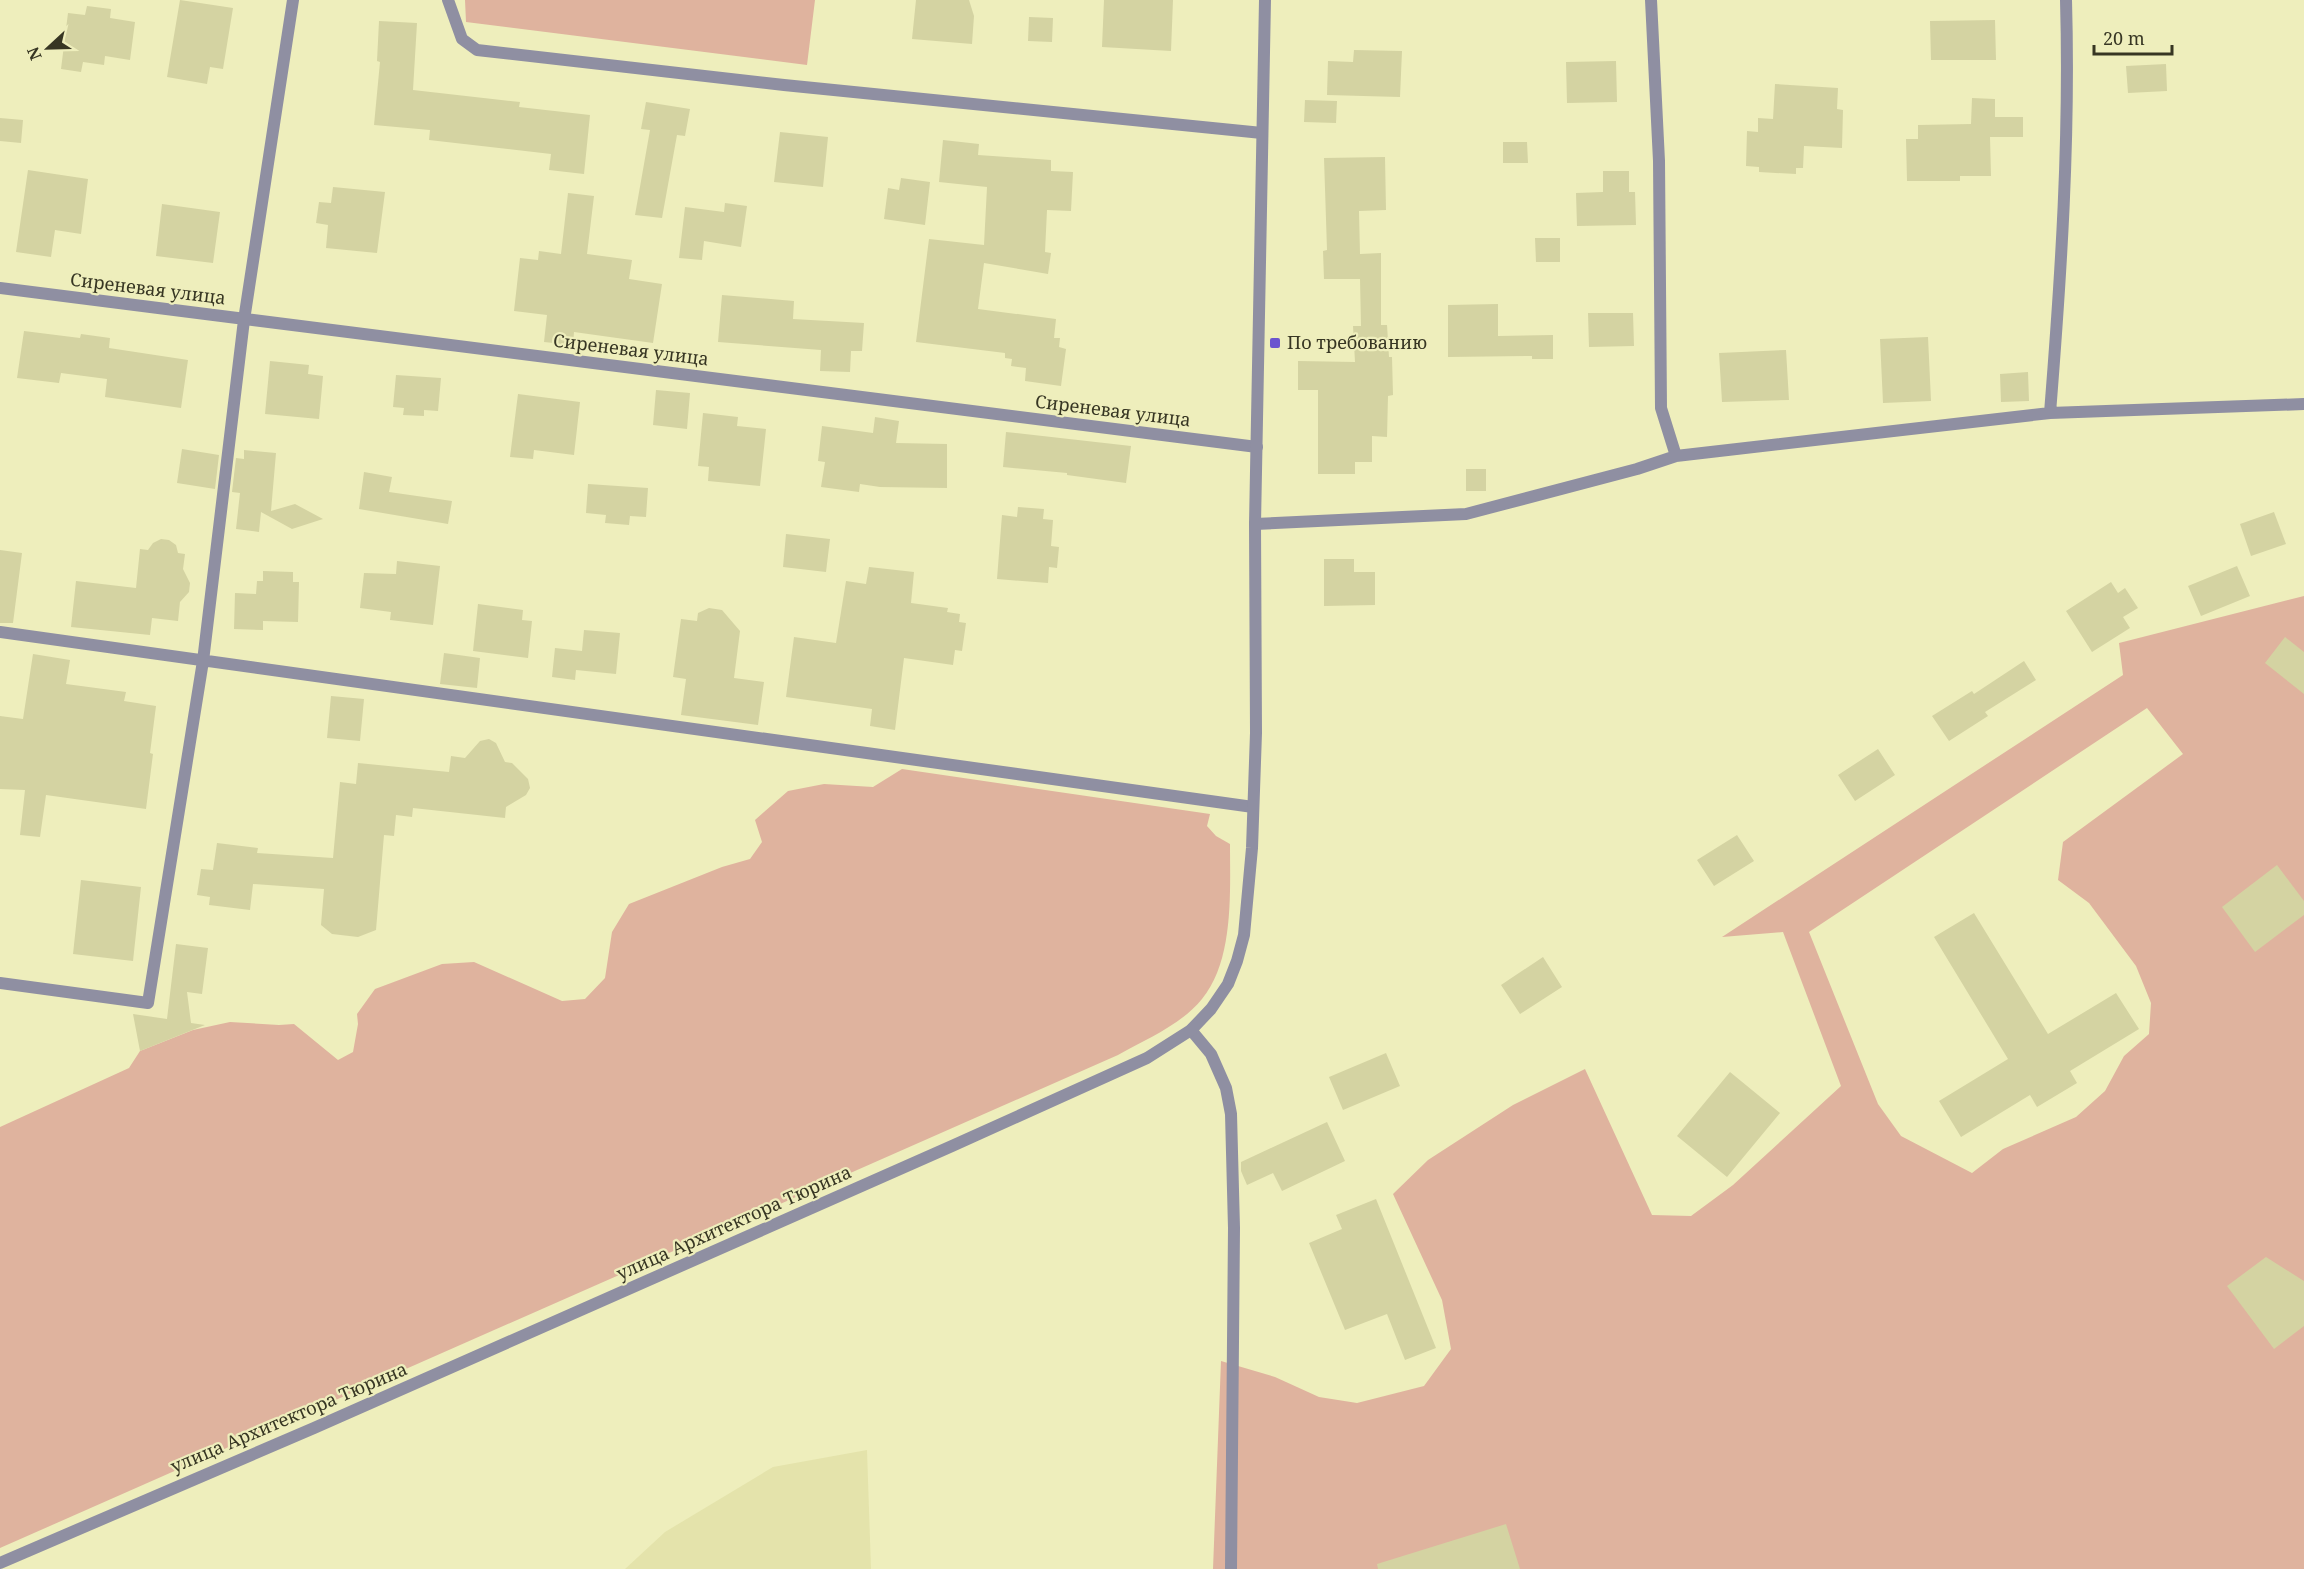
<svg xmlns="http://www.w3.org/2000/svg" width="2304" height="1569" font-family="'Noto Serif',serif">
<style>
.built{fill:#e4e3ab}
.green{fill:#dfb39e;fill-rule:evenodd}
.building{fill:#d4d3a2}
.lines{fill:none;stroke-linecap:round;stroke-linejoin:round}
.minor{stroke:#8f8fa2;stroke-width:12}
.tertiary{stroke:#8f8fa2;stroke-width:12}
.poi-dot{fill:#6b55cf;stroke:#eeeebc;stroke-width:2}
.labels{text-anchor:middle;stroke-width:4.5;stroke-linejoin:round;paint-order:stroke}
.street-label{font-size:18px;fill:#373623;stroke:#eeeebc}
.poi-label{font-size:18px;fill:#373623;stroke:#eeeebc;text-anchor:start}
</style>
<rect width="100%" height="100%" fill="#eeeebc"/>
<!-- built -->
<path class="built" d="M 867,1450 L 871,1569 L 625,1569 L 665,1532 L 773,1467 Z"/>
<!-- green -->
<path class="green" d="M 465,0 L 815,0 L 807,65 L 466,22 Z
M 2304,596 L 2304,1569 L 1213,1569 L 1221,1361 L 1275,1377 L 1319,1397 L 1357,1403 L 1424,1386 L 1451,1349 L 1442,1300 L 1393,1194 L 1428,1160 L 1513,1105 L 1585,1069 L 1652,1215 L 1691,1216 L 1733,1185 L 1841,1086 L 1783,932 L 1722,937 L 2123,675 L 2119,643 ZM 2147,708 L 2183,754 L 2063,842 L 2058,880 L 2089,903 L 2136,966 L 2151,1003 L 2149,1034 L 2124,1056 L 2105,1091 L 2076,1117 L 2003,1149 L 1972,1173 L 1901,1136 L 1878,1104 L 1809,932 Z
M 902,769 L 1210,814 L 1207,826 L 1216,836 L 1230,844 C 1230,893 1234,960 1202,999 C 1181,1025 1146,1039 1118,1055 L 0,1548 L 0,1127 L 129,1068 L 140,1051 L 193,1030 L 230,1022 L 279,1025 L 294,1024 L 338,1060 L 353,1052 L 358,1024 L 357,1014 L 375,989 L 442,964 L 474,962 L 562,1001 L 585,999 L 605,978 L 612,932 L 629,904 L 722,867 L 750,859 L 762,842 L 755,820 L 788,791 L 824,784 L 873,787 Z"/>
<!-- building -->
<path class="building" d="M 180,0 L 233,8 L 223,69 L 210,67 L 207,84 L 167,77 Z
M 916,0 L 969,0 L 974,16 L 972,44 L 912,39 Z
M 1104,0 L 1173,0 L 1171,51 L 1102,47 Z
M 87,6 L 111,9 L 110,18 L 135,22 L 130,60 L 105,56 L 104,65 L 83,62 L 81,72 L 61,69 L 68,13 L 85,15 Z
M 1029,17 L 1053,18 L 1052,42 L 1028,41 Z
M 1995,20 L 1996,60 L 1931,60 L 1930,21 Z
M 379,21 L 417,23 L 413,90 L 520,102 L 519,107 L 590,115 L 584,174 L 549,170 L 551,154 L 429,140 L 430,130 L 374,125 L 380,62 L 377,61 Z
M 1354,50 L 1402,51 L 1400,97 L 1327,95 L 1328,61 L 1353,62 Z
M 1616,61 L 1617,102 L 1567,103 L 1566,62 Z
M 2166,64 L 2167,91 L 2128,93 L 2126,66 Z
M 1775,84 L 1838,88 L 1837,109 L 1843,110 L 1842,148 L 1804,146 L 1803,168 L 1796,168 L 1796,174 L 1759,172 L 1759,167 L 1746,166 L 1747,131 L 1758,132 L 1758,118 L 1773,119 Z
M 1972,98 L 1995,99 L 1995,117 L 2023,117 L 2023,137 L 1990,137 L 1991,176 L 1960,176 L 1960,181 L 1907,181 L 1906,139 L 1918,139 L 1918,125 L 1971,124 Z
M 1305,100 L 1337,101 L 1336,123 L 1304,122 Z
M 646,102 L 690,109 L 685,136 L 677,135 L 662,218 L 635,215 L 650,130 L 641,129 Z
M 0,118 L 23,120 L 21,143 L 0,141 Z
M 780,132 L 828,137 L 823,187 L 774,182 Z
M 943,140 L 979,144 L 978,155 L 1051,160 L 1051,171 L 1073,172 L 1071,211 L 1047,210 L 1045,252 L 1051,253 L 1048,274 L 984,263 L 978,309 L 1056,319 L 1054,338 L 1060,338 L 1059,347 L 1066,349 L 1061,386 L 1025,381 L 1026,368 L 1011,366 L 1012,359 L 1005,358 L 1005,353 L 916,342 L 929,239 L 984,245 L 987,187 L 939,182 Z
M 1503,142 L 1527,142 L 1528,163 L 1503,163 Z
M 1385,157 L 1386,210 L 1359,211 L 1360,254 L 1381,253 L 1381,325 L 1387,325 L 1389,357 L 1392,357 L 1393,395 L 1388,396 L 1387,437 L 1372,436 L 1372,462 L 1355,462 L 1355,474 L 1318,474 L 1318,390 L 1298,390 L 1298,361 L 1355,362 L 1353,326 L 1361,326 L 1360,279 L 1324,279 L 1323,251 L 1327,250 L 1324,158 Z
M 28,170 L 88,179 L 81,234 L 55,230 L 51,257 L 16,252 Z
M 1603,171 L 1629,171 L 1629,192 L 1635,192 L 1636,225 L 1577,226 L 1576,193 L 1603,192 Z
M 901,178 L 930,182 L 925,225 L 884,219 L 888,188 L 899,190 Z
M 333,187 L 385,192 L 377,253 L 326,248 L 328,225 L 316,223 L 319,202 L 331,203 Z
M 568,193 L 594,196 L 587,254 L 632,260 L 629,279 L 662,284 L 653,343 L 574,332 L 573,345 L 544,342 L 547,315 L 514,311 L 520,258 L 538,260 L 539,251 L 561,254 Z
M 725,203 L 747,206 L 741,247 L 704,241 L 702,260 L 679,258 L 685,207 L 724,212 Z
M 162,204 L 220,212 L 213,263 L 156,256 Z
M 1535,238 L 1560,238 L 1560,262 L 1536,262 Z
M 722,295 L 794,301 L 793,319 L 864,323 L 862,351 L 851,351 L 850,372 L 820,371 L 821,350 L 718,342 Z
M 1498,304 L 1498,336 L 1553,335 L 1553,359 L 1532,359 L 1532,356 L 1448,357 L 1448,305 Z
M 1588,313 L 1633,313 L 1634,346 L 1589,347 Z
M 24,331 L 80,338 L 81,334 L 110,338 L 109,348 L 188,360 L 181,408 L 105,397 L 107,379 L 61,373 L 59,383 L 17,378 Z
M 1928,337 L 1931,401 L 1883,403 L 1880,339 Z
M 1786,350 L 1789,400 L 1722,402 L 1719,353 Z
M 270,361 L 309,365 L 308,374 L 323,376 L 319,419 L 265,414 Z
M 2028,372 L 2029,401 L 2001,402 L 2000,374 Z
M 396,375 L 441,378 L 438,411 L 424,410 L 424,416 L 403,415 L 404,408 L 393,407 Z
M 656,390 L 690,393 L 687,429 L 653,425 Z
M 518,394 L 580,402 L 574,455 L 534,450 L 533,459 L 510,457 Z
M 703,413 L 738,417 L 737,426 L 766,429 L 760,486 L 708,481 L 709,467 L 698,466 Z
M 875,417 L 899,421 L 896,443 L 947,444 L 947,488 L 880,487 L 860,484 L 859,492 L 821,487 L 825,462 L 818,461 L 822,426 L 873,433 Z
M 1006,432 L 1131,446 L 1126,483 L 1067,475 L 1067,473 L 1003,467 Z
M 182,449 L 219,455 L 215,489 L 177,483 Z
M 244,450 L 276,453 L 271,511 L 295,504 L 323,519 L 292,529 L 261,512 L 259,532 L 236,529 L 240,493 L 232,492 L 236,458 L 244,459 Z
M 1466,469 L 1486,469 L 1486,491 L 1466,491 Z
M 364,472 L 392,477 L 389,492 L 452,501 L 448,524 L 359,509 Z
M 588,484 L 648,488 L 646,517 L 630,516 L 629,525 L 605,523 L 606,515 L 586,513 Z
M 1018,507 L 1044,509 L 1043,519 L 1053,520 L 1051,546 L 1059,547 L 1057,568 L 1049,567 L 1048,583 L 997,579 L 1002,515 L 1017,517 Z
M 2274,512 L 2286,544 L 2251,556 L 2240,524 Z
M 786,534 L 830,539 L 826,572 L 783,567 Z
M 161,539 L 169,540 L 176,545 L 178,553 L 185,554 L 183,569 L 190,583 L 189,592 L 180,602 L 178,621 L 152,618 L 150,635 L 71,627 L 76,581 L 136,588 L 140,549 L 148,550 L 153,543 Z
M 0,550 L 22,553 L 13,623 L 0,623 Z
M 1324,559 L 1354,559 L 1354,572 L 1375,572 L 1375,605 L 1324,606 Z
M 397,561 L 440,566 L 433,625 L 390,620 L 391,612 L 360,608 L 364,573 L 396,574 Z
M 2237,566 L 2250,596 L 2201,616 L 2188,586 Z
M 869,567 L 914,572 L 911,603 L 948,608 L 947,612 L 960,614 L 959,622 L 966,623 L 962,651 L 955,650 L 953,665 L 904,658 L 895,730 L 870,726 L 872,709 L 786,697 L 794,637 L 836,643 L 846,581 L 866,584 Z
M 263,571 L 293,572 L 293,582 L 299,582 L 298,622 L 263,621 L 263,630 L 234,629 L 235,593 L 256,594 L 257,581 L 263,581 Z
M 2111,582 L 2118,593 L 2125,588 L 2138,608 L 2123,617 L 2130,628 L 2092,652 L 2066,611 Z
M 478,604 L 523,610 L 522,620 L 532,621 L 528,658 L 473,651 Z
M 709,608 L 722,610 L 740,631 L 734,678 L 764,682 L 758,725 L 681,715 L 686,679 L 673,677 L 681,619 L 697,621 L 698,613 Z
M 584,630 L 620,633 L 616,674 L 576,670 L 575,680 L 552,677 L 555,648 L 582,651 Z
M 2285,637 L 2304,652 L 2304,694 L 2265,663 Z
M 444,653 L 480,658 L 477,688 L 440,684 Z
M 33,654 L 70,660 L 66,684 L 126,692 L 124,701 L 156,706 L 150,753 L 153,754 L 146,809 L 46,795 L 40,837 L 20,835 L 25,790 L 0,789 L 0,716 L 23,719 Z
M 2024,661 L 2036,680 L 1985,712 L 1988,716 L 1949,741 L 1932,716 L 1972,691 L 1974,694 Z
M 331,696 L 364,699 L 360,741 L 327,738 Z
M 489,739 L 496,743 L 505,762 L 512,763 L 528,779 L 530,788 L 526,795 L 506,807 L 505,818 L 413,808 L 412,817 L 396,815 L 394,836 L 384,835 L 376,930 L 358,937 L 332,934 L 321,925 L 324,889 L 253,884 L 250,910 L 209,905 L 210,897 L 197,895 L 201,869 L 213,870 L 217,843 L 258,848 L 257,853 L 333,858 L 340,782 L 356,784 L 358,763 L 449,772 L 451,756 L 465,758 L 480,741 Z
M 1878,749 L 1895,775 L 1855,801 L 1838,775 Z
M 1737,835 L 1754,861 L 1714,886 L 1697,860 Z
M 2277,865 L 2304,901 L 2304,915 L 2255,952 L 2222,907 Z
M 81,880 L 141,887 L 133,961 L 73,954 Z
M 1974,913 L 2048,1034 L 2116,993 L 2139,1029 L 2070,1071 L 2077,1083 L 2037,1107 L 2030,1095 L 1961,1137 L 1939,1101 L 2008,1059 L 1934,937 Z
M 176,944 L 208,948 L 202,994 L 187,992 L 191,1023 L 205,1025 L 140,1051 L 133,1014 L 167,1019 Z
M 1543,957 L 1562,987 L 1520,1014 L 1501,985 Z
M 1386,1053 L 1400,1086 L 1343,1110 L 1329,1077 Z
M 1730,1072 L 1780,1113 L 1727,1177 L 1677,1136 Z
M 1327,1122 L 1345,1161 L 1282,1191 L 1273,1173 L 1247,1185 L 1241,1171 L 1241,1162 Z
M 1376,1199 L 1436,1348 L 1405,1360 L 1387,1314 L 1345,1330 L 1309,1243 L 1342,1229 L 1336,1215 Z
M 2266,1257 L 2304,1281 L 2304,1326 L 2274,1349 L 2227,1286 Z
M 1506,1524 L 1520,1569 L 1378,1569 L 1377,1564 Z"/>
<g class="lines">
<!-- minor -->
<path class="minor" d="M 448,0 L 462,39 L 477,50 L 784,85 L 1262,133
M 1651,0 L 1659,161 L 1661,408 L 1676,456
M 0,288 L 1257,447
M 2050,413 C 2061,275 2070,138 2066,0
M 1255,524 L 1466,514 L 1637,469 L 1676,456 L 2050,413 L 2304,404
M 0,632 L 1253,807
M 0,983 L 148,1003 L 203,661 L 244,320 L 293,0
M 1191,1030 L 1211,1054 L 1226,1088 L 1231,1114 L 1234,1228 L 1231,1569"/>
<!-- tertiary -->
<path class="tertiary" d="M 0,1563 L 314,1428 L 952,1146 L 1147,1058 L 1191,1030 L 1211,1009 L 1228,984 L 1237,961 L 1244,935 L 1252,848 L 1256,733 L 1255,524 L 1265,0"/>
</g>
<!-- markers -->
<rect class="poi-dot" x="1269" y="337" width="12" height="12" rx="3"/>
<g class="labels">
<!-- street labels -->
<g class="street-label">
<text transform="translate(148 289) rotate(7)" y="6">Сиреневая улица</text>
<text transform="translate(631 350) rotate(7)" y="6">Сиреневая улица</text>
<text transform="translate(1113 411) rotate(7)" y="6">Сиреневая улица</text>
<text transform="translate(734 1223) rotate(-24)" y="6">улица Архитектора Тюрина</text>
<text transform="translate(289 1418) rotate(-23)" y="6">улица Архитектора Тюрина</text>
</g>
<!-- poi labels -->
<g class="poi-label">
<text x="1287" y="349">По требованию</text>
</g>
</g>
<!-- north arrow -->
<g transform="translate(48 48) rotate(248)" stroke="#eeeebc" stroke-width="4.5" paint-order="stroke">
<path d="M0-4.5L10 22L0 15L-10 22Z" fill="#373623"/>
<text y="-9" font-size="16" font-weight="bold" text-anchor="middle" fill="#373623">N</text>
</g>
<!-- scale -->
<path d="M2094 45v9h78v-9" fill="none" stroke="#373623" stroke-width="3"/>
<text x="2103" y="45" font-size="18" fill="#373623" stroke="#eeeebc" stroke-width="4.5" paint-order="stroke">20 m</text>
</svg>
